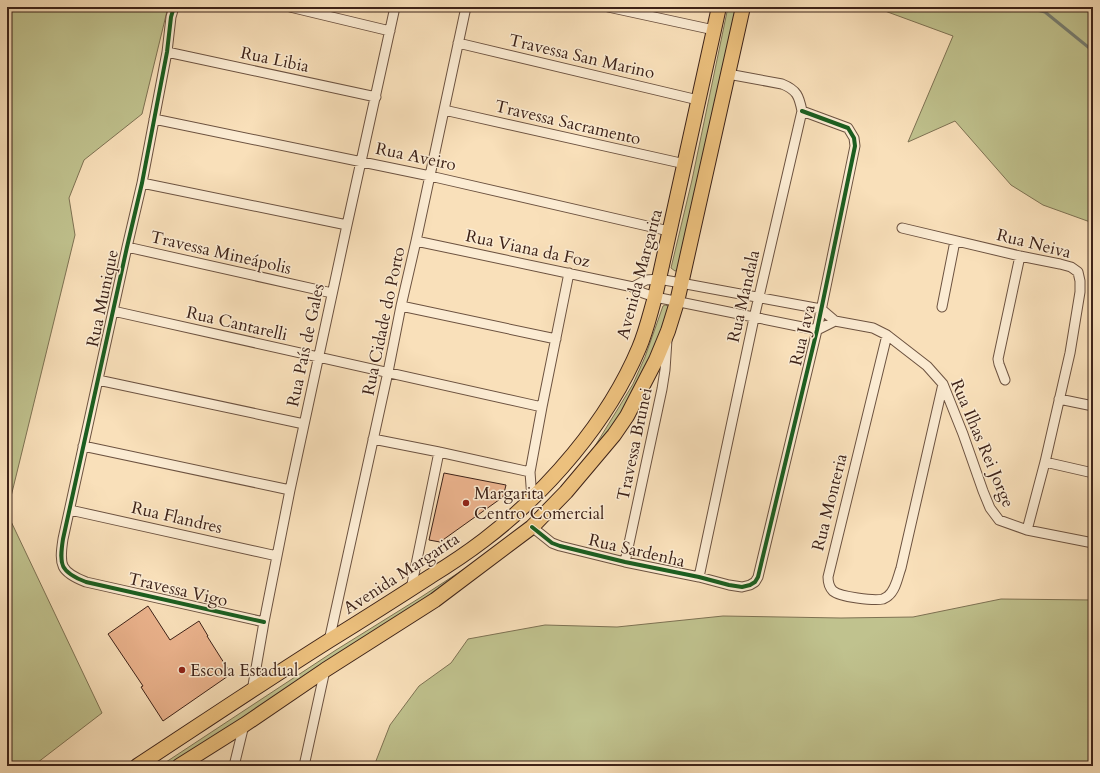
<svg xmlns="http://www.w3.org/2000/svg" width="1100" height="773" font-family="Cardo,serif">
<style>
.green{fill:#c0c28e;stroke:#7e7253}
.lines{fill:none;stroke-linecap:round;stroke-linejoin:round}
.stream{stroke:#777f73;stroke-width:3}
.building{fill:#ebb38d;stroke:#3d2218}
.minor-casing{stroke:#6c5240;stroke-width:11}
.primary-casing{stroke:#3d2218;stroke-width:16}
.minor{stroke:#fbebd2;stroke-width:9}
.primary{stroke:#ecc07d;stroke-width:14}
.cycleway-casing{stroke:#fbebd2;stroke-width:6}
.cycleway{stroke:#1b5e20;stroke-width:4}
.poi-dot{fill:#8f2418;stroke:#fbebd2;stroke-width:1.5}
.labels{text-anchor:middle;stroke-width:3;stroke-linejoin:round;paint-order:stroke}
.street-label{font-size:17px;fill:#3d2218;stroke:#fbebd2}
.poi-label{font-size:17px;fill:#3d2218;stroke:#fbebd2;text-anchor:start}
</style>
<rect width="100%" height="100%" fill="#f9e0ba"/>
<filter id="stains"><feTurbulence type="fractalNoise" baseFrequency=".005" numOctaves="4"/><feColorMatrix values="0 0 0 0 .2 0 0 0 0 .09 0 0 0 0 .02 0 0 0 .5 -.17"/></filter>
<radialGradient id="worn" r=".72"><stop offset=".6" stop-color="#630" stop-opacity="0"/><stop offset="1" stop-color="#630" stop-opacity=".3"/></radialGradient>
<!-- green -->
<path class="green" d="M 7,7 L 168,7 L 142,114 L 84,160 L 69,198 L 75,235 L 7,513 L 102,713 L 33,766 L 7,766 Z
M 728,7 L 738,7 L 679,270 L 675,271 L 671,268 L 692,180 Z
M 874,7 L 1093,7 L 1093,223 L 1043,205 L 1011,185 L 955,121 L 908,142 L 953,36 Z
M 665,305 L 671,307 L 627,413 L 550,515 L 179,766 L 160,766 L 336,650 L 418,599 L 492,551 L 518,531 L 565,485 L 595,446 L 619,407 L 633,384 L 645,357 L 663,306 Z
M 1001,599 L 1093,600 L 1093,766 L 374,766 L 390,725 L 419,686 L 451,663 L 468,639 L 545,625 L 617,627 L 723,616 L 841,618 L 913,617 Z"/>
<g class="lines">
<!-- stream -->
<path class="stream" d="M 1025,7 L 1045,12 L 1093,51"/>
</g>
<!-- building -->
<path class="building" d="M 444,473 L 506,485 L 503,497 L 440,542 L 429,540 Z
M 148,606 L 170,640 L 199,621 L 208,636 L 207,636 L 231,674 L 163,721 L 141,687 L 143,686 L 108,634 Z"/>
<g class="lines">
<defs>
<path id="minor" d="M 174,7 L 171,17 L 167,52 L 142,183 L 127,247 L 63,539 C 59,565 60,572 86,582 L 264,622
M 290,7 L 390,31
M 608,7 L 714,30
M 458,43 L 698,100
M 167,52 L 376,97
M 444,110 L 685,164
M 154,119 L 430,176 L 669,231
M 142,183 L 347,225
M 902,228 L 1020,256 L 1060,264 L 1071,267 L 1078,272 L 1080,281 L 1080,292 L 1070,353 L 1045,462 L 1027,530
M 416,241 L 633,287 L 643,293 L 655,297 L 817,330 L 835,321
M 127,247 L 332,293
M 633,287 L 646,280 L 659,279 L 821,309 L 835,321 L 873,328 L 887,335 L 927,366 L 943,384 L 963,434 L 983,491 L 990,508 L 999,520 L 1027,530 L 1093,543
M 401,306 L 556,339
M 942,307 L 955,241
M 113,311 L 542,407
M 887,335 L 828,577 C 828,583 829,587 833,591 C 840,597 874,601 883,599 C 885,598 887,597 888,596 C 896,590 898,576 901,568 L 943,384
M 98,380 L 304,424
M 1005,380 L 999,364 L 998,359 L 1020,256
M 1059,399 L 1093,406
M 373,439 L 439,452 L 530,472 L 532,499
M 83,446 L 290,490
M 1045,462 L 1093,473
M 530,472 L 542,407 L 569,273
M 70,510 L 277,556
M 532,527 L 552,543 L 560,546 L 625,562 L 699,577 L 729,585 L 742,587 L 750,585 L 755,582 L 758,577 L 817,330 L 855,146 L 854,138 L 848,128 L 802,111
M 625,562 L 662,389 L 665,370 L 667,340
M 699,577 L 754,318 L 802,111 C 799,96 797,90 782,84 L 728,74
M 411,589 L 439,452
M 329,641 L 388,372 L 401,306 L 416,241 L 466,7
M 252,691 L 264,622 L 290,490 L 347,225 L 395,7
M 234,766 L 244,725
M 304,766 L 325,670"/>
<path id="primary" d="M 137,766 C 201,724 265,681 330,640 C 364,619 397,598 431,576 C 449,565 467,553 484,540 C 547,492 608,422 639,348 C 646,332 650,314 655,297 L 719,7
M 179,766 L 244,725 L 325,670 L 435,600 L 532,527 L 566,492 L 614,435 L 627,416 L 656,360 L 668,331 L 677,302 L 743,7"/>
</defs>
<!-- minor casing -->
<use href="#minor" class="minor-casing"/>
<!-- primary casing -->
<use href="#primary" class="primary-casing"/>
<!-- minor -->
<use href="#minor" class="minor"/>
<!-- primary -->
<use href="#primary" class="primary"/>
<defs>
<path id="cycleway" d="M 174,7 L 171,17 L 167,52 L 142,183 L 127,247 L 63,539 C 59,565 60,572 86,582 L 264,622
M 532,527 L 552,543 L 560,546 L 625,562 L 699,577 L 729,585 L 742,587 L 750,585 L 755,582 L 758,577 L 817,330 L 855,146 L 854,138 L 848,128 L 802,111"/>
</defs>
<!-- cycleway casing -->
<use href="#cycleway" class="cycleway-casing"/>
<!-- cycleway -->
<use href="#cycleway" class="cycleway"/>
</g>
<!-- markers -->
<g class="poi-dot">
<circle cx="466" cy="503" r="4"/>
<circle cx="182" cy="670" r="4"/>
</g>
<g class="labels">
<!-- street labels -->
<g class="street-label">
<text transform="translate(582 56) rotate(13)" y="6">Travessa San Marino</text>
<text transform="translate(275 59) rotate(12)" y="6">Rua Libia</text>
<text transform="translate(568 122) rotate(13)" y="6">Travessa Sacramento</text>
<text transform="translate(416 156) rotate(12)" y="6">Rua Aveiro</text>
<text transform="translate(1034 243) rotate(14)" y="6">Rua Neiva</text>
<text transform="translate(528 248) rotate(12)" y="6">Rua Viana da Foz</text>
<text transform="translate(221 252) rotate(13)" y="6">Travessa Mineápolis</text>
<text transform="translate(639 274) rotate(-75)" y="6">Avenida Margarita</text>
<text transform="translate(743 296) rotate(-77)" y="6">Rua Mandala</text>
<text transform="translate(102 298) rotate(-78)" y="6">Rua Munique</text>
<text transform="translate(383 321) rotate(-78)" y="6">Rua Cidade do Porto</text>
<text transform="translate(237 323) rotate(13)" y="6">Rua Cantarelli</text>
<text transform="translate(802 335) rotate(-77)" y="6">Rua Java</text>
<text transform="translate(305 345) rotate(-78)" y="6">Rua País de Gales</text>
<text transform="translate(983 443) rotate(67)" y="6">Rua Ilhas Rei Jorge</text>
<text transform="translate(634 444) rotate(-78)" y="6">Travessa Brunei</text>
<text transform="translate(829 502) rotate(-76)" y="6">Rua Monteria</text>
<text transform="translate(177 517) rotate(13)" y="6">Rua Flandres</text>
<text transform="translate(637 550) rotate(13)" y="6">Rua Sardenha</text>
<text transform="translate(401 573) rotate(-33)" y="6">Avenida Margarita</text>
<text transform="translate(178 589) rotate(13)" y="6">Travessa Vigo</text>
</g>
<!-- poi labels -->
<g class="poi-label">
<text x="474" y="499">Margarita<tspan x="474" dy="20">Centro Comercial</tspan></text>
<text x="190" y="676">Escola Estadual</text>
</g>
</g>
<!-- margin -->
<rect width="1100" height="773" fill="none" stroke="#f9e0ba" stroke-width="24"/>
<rect x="8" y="8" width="1084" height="757" fill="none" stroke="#3d2218" stroke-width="2"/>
<rect x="12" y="12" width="1076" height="749" fill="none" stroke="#3d2218"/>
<rect width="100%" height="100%" filter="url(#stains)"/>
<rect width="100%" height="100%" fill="url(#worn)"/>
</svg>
